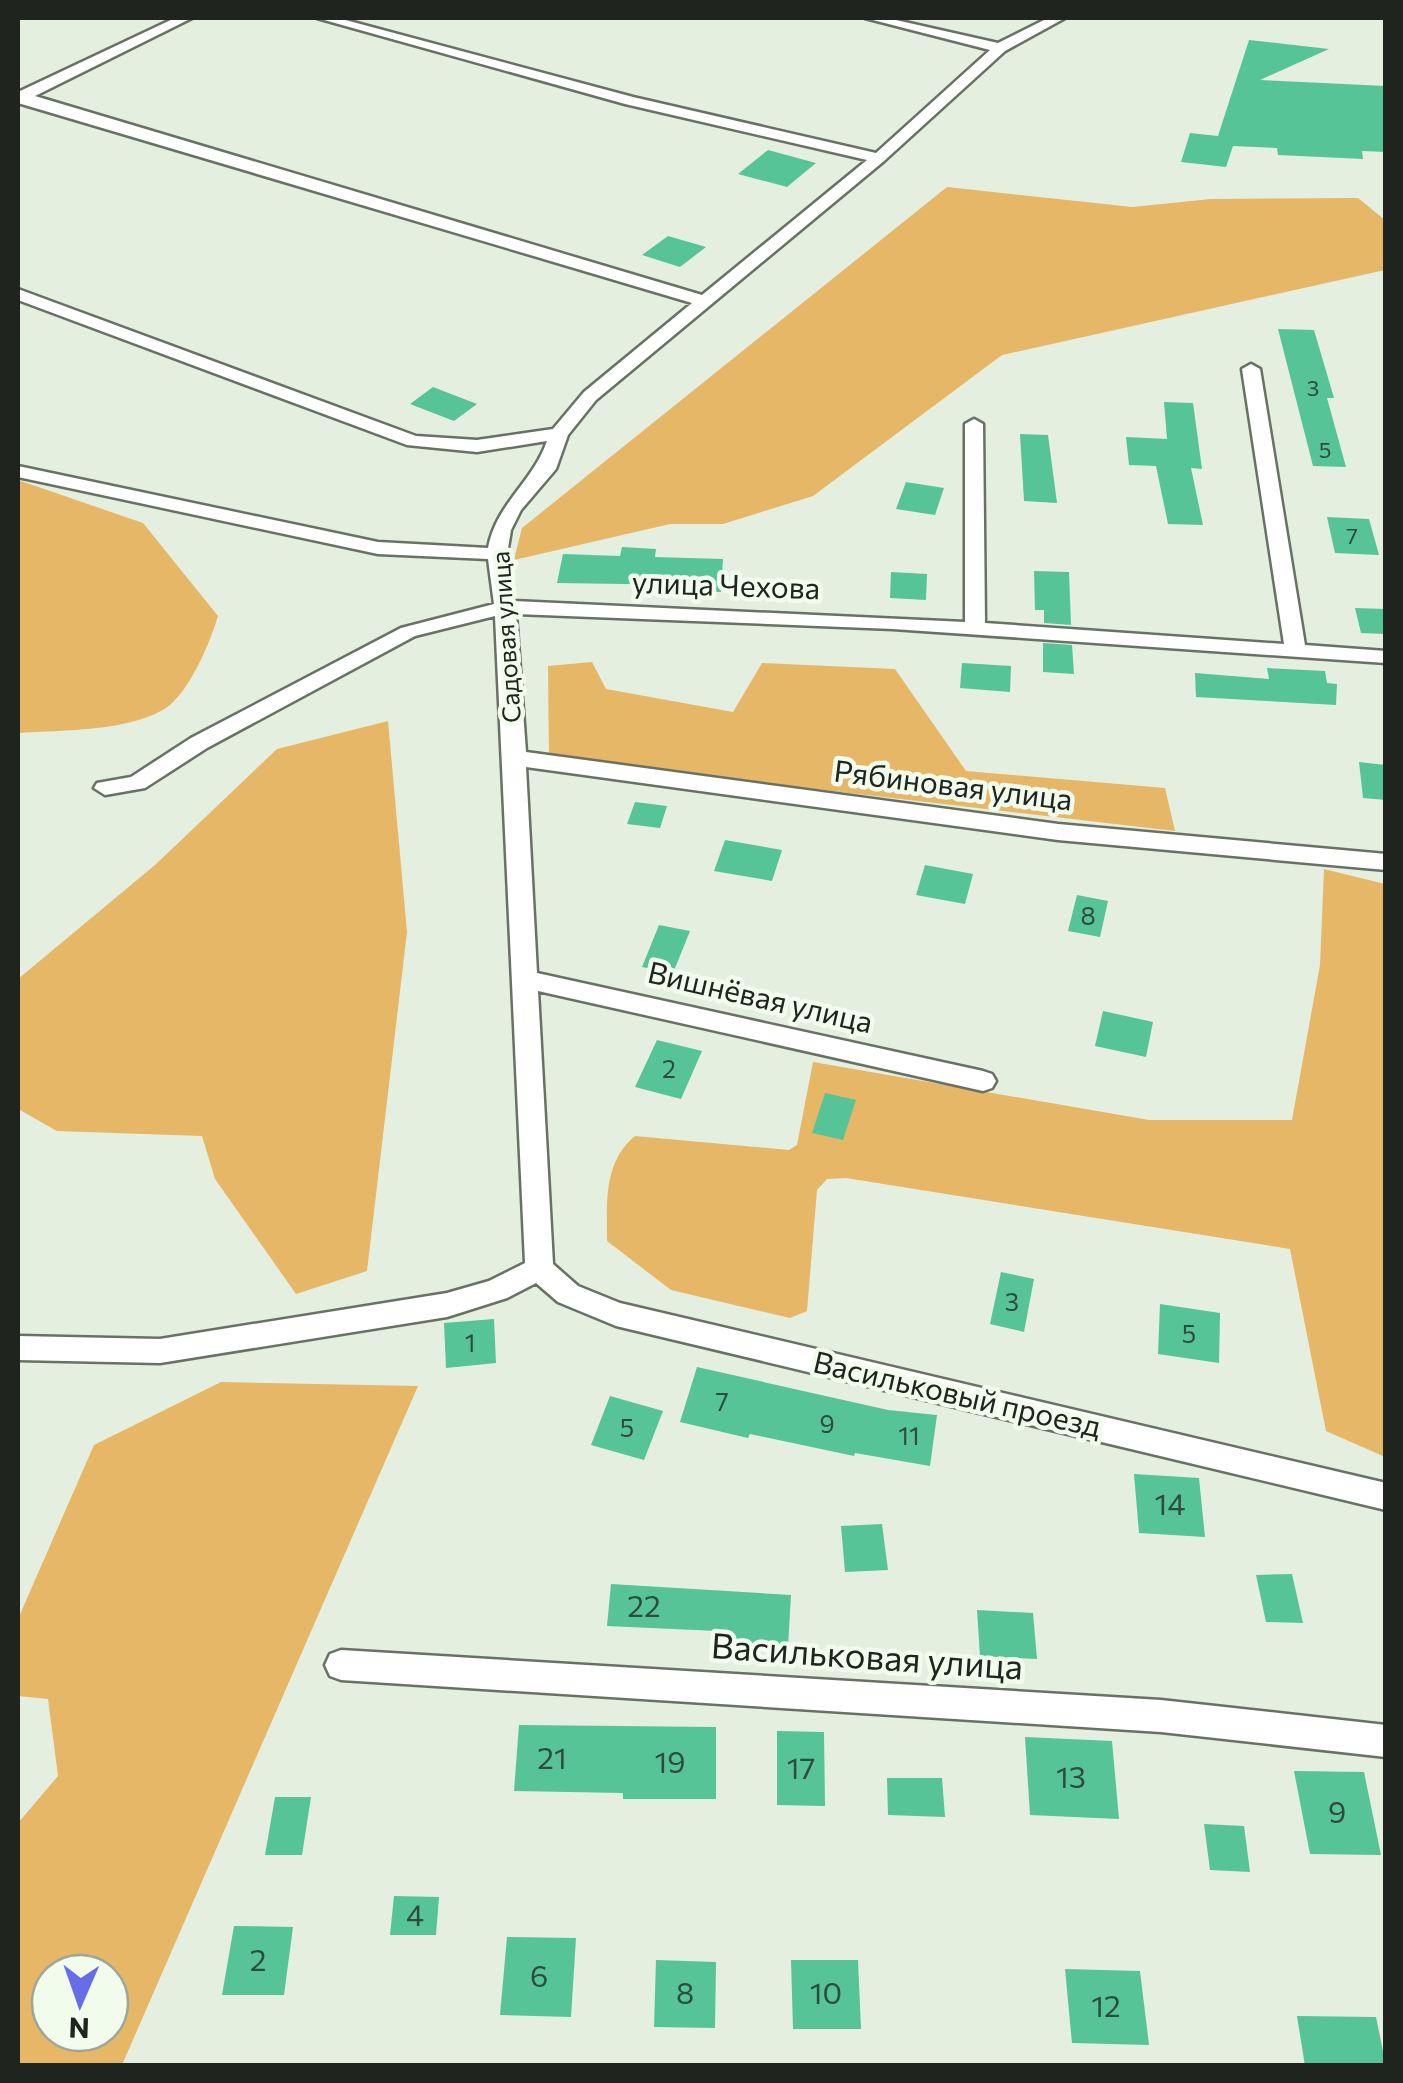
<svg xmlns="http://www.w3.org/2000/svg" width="1403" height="2083" font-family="Commissioner,sans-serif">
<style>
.green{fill:#e6b766;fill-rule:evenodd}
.building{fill:#56c497}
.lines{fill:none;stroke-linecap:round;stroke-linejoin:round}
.minor-casing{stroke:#687264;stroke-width:5}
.minor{fill:#fff;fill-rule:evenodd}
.labels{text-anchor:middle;stroke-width:9;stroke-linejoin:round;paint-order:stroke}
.far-number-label{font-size:22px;fill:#2e4c3d}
.far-street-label{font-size:25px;fill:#20241f;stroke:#f1fced}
.number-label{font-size:25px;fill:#2e4c3d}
.street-label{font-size:30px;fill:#20241f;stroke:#f1fced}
.near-number-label{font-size:30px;fill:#2e4c3d}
.near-street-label{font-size:35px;fill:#20241f;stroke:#f1fced}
</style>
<rect width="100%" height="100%" fill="#e4efe0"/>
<!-- green -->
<path class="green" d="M 947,187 L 1132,207 L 1211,199 L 1358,198 L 1385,220 L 1385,270 L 1002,355 L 813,496 L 723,524 L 670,524 L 514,560 L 522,528 Z
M 18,480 L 143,523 L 218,616 C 210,643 191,687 170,705 C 136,732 60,730 18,733 Z
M 592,662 L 606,689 L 733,712 L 762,663 L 895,669 L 966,771 L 1165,788 L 1175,831 L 549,758 L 548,666 Z
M 388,721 L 407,932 L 367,1271 L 296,1294 L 215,1179 L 202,1136 L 57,1131 L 18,1109 L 18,979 L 155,865 L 277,749 Z
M 1324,869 L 1385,884 L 1385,1457 L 1326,1431 L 1290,1249 L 846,1178 L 827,1179 L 817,1190 L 807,1311 L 790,1318 L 671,1290 L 607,1241 C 607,1204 603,1162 635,1136 L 789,1150 L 797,1145 L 813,1062 L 1149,1120 L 1292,1120 L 1320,965 Z
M 221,1382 L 418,1386 L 122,2065 L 18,2065 L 18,1823 L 58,1776 L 48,1699 L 18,1696 L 18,1619 L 94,1445 ZM 110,1973 L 110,2033 L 50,2033 L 50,1973 Z"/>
<!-- building -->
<path class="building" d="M 1249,40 L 1329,49 L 1260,80 L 1386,86 L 1386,152 L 1362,151 L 1363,159 L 1278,155 L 1277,148 L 1233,146 L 1226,167 L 1181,162 L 1190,133 L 1218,136 Z
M 768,150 L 816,163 L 787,187 L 738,174 Z
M 668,236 L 706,247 L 680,267 L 642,255 Z
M 1278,329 L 1314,330 L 1334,398 L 1327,398 L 1346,467 L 1313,466 Z
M 433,387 L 477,404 L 454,421 L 410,404 Z
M 1164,402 L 1193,403 L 1202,469 L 1191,468 L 1203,525 L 1168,524 L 1156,466 L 1129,465 L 1126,437 L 1167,439 Z
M 1020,434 L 1048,435 L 1057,503 L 1024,501 Z
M 906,482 L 944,488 L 935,515 L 896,509 Z
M 1327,517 L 1369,519 L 1379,555 L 1335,553 Z
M 622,547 L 656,549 L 655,557 L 723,559 L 721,592 L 689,591 L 690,585 L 557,583 L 563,554 L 620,556 Z
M 1034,571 L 1069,572 L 1071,625 L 1044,623 L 1044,610 L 1035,610 Z
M 891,572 L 927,574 L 926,600 L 890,598 Z
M 1355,608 L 1386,609 L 1386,634 L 1361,633 Z
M 1043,643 L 1072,645 L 1074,674 L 1043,672 Z
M 962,663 L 1011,666 L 1010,692 L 960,688 Z
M 1267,668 L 1325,671 L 1327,683 L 1337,684 L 1336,705 L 1196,697 L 1195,673 L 1269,679 Z
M 1359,762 L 1386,765 L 1386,800 L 1363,798 Z
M 635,802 L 667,806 L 660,828 L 627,824 Z
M 725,840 L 782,850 L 772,881 L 714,871 Z
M 925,865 L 973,874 L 965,904 L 916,895 Z
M 1077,895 L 1108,901 L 1100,937 L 1068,931 Z
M 659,925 L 690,931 L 673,973 L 642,967 Z
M 1103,1011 L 1153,1022 L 1146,1057 L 1095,1046 Z
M 657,1040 L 702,1051 L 681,1099 L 635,1087 Z
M 825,1093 L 856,1100 L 843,1140 L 812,1133 Z
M 1001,1272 L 1034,1279 L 1024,1332 L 990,1324 Z
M 1160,1304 L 1220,1313 L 1219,1363 L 1158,1354 Z
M 494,1319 L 496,1363 L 446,1368 L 444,1323 Z
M 697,1367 L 888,1410 L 937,1415 L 930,1466 L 855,1453 L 854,1456 L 750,1434 L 748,1438 L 680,1422 Z
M 610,1396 L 663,1411 L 644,1460 L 591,1445 Z
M 1134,1474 L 1199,1478 L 1205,1537 L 1139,1533 Z
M 882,1524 L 888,1570 L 845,1572 L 841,1526 Z
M 1292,1574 L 1303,1623 L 1266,1622 L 1256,1575 Z
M 611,1584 L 791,1595 L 788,1647 L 716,1641 L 717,1631 L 607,1626 Z
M 977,1610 L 1033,1613 L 1037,1659 L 980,1656 Z
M 519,1725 L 716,1727 L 716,1799 L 623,1799 L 623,1793 L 514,1791 Z
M 777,1731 L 824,1732 L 825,1806 L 777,1805 Z
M 1025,1737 L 1112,1741 L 1119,1819 L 1030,1815 Z
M 1294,1771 L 1364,1772 L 1381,1855 L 1310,1854 Z
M 887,1778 L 942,1778 L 945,1817 L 888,1815 Z
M 275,1797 L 311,1797 L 302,1855 L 265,1855 Z
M 1204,1824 L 1244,1826 L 1250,1872 L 1210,1870 Z
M 394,1896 L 439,1897 L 436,1935 L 390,1935 Z
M 234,1926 L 293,1927 L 284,1995 L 222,1995 Z
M 507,1937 L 576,1938 L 571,2017 L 500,2015 Z
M 656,1960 L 716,1962 L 715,2028 L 654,2027 Z
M 791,1960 L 858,1960 L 861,2029 L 793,2029 Z
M 1065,1969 L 1140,1971 L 1149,2045 L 1072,2043 Z
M 1297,2016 L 1376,2017 L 1386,2066 L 1305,2066 Z"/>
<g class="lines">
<defs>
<path id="minor" d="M 175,18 L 192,18 L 35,96 L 702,295 L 867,160 L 625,104 L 317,18 L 338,18 L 633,97 L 876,153 L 990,50 L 865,18 L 887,18 L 998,43 L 1048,18 L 1065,18 L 1005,51 L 884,161 L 596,400 L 568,435 L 556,469 L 521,510 L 511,530 L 507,554 L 514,601 L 965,622 L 965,424 L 974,419 L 983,424 L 985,623 L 1284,644 L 1242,369 L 1251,364 L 1260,369 L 1305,645 L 1386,651 L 1386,663 L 893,629 L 516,614 L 526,752 L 1058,824 L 1386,854 L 1386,870 L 1058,840 L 526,767 L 537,973 L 983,1071 L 992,1074 L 996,1081 L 992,1088 L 983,1091 L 538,991 L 553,1264 L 578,1286 L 620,1303 L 1386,1483 L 1386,1510 L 616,1326 L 558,1302 L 536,1283 L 507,1298 L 447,1317 L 160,1363 L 18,1360 L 18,1336 L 160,1339 L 447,1293 L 489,1281 L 525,1263 L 495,616 L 415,636 L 207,748 L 145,788 L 105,795 L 94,788 L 97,783 L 131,777 L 191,738 L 401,628 L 494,604 L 488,559 L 378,554 L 18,477 L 18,466 L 378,542 L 488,548 C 496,504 533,482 547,441 L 477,452 L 407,445 L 18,300 L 18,289 L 416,436 L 477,440 L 553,429 L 584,392 L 692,303 L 18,103 L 18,92 Z
M 341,1650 L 1161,1700 L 1386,1725 L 1386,1757 L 1161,1732 L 341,1680 L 330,1676 L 325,1665 L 330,1654 Z"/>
</defs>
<!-- minor casing -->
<use href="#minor" class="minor-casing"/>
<!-- minor -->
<use href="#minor" class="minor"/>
</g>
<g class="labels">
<!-- far-number labels -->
<g class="far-number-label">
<text x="1313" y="396">3</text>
<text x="1325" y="458">5</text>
<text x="1352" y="544">7</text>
</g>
<!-- far-street labels -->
<g class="far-street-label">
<text transform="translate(506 637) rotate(-94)" y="9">Садовая улица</text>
</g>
<!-- number labels -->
<g class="number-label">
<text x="1088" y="925">8</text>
<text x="669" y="1078">2</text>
<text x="1012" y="1311">3</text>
<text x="1189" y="1343">5</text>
<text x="470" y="1352">1</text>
<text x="722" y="1411">7</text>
<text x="827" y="1433">9</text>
<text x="627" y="1437">5</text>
<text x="909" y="1445">11</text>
</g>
<!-- street labels -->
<g class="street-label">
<text transform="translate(726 586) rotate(2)" y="10">улица Чехова</text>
<text transform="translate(953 786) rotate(7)" y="10">Рябиновая улица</text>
<text transform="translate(760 998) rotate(13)" y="10">Вишнёвая улица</text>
<text transform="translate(957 1395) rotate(13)" y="10">Васильковый проезд</text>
</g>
<!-- near-number labels -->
<g class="near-number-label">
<text x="1170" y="1515">14</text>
<text x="644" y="1617">22</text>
<text x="552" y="1769">21</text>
<text x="670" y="1773">19</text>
<text x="801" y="1779">17</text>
<text x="1071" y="1788">13</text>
<text x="1337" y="1823">9</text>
<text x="415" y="1926">4</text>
<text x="258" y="1971">2</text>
<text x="539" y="1987">6</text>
<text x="685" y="2004">8</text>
<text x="826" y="2004">10</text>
<text x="1106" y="2017">12</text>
</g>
<!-- near-street labels -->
<g class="near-street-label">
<text transform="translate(867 1657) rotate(4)" y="12">Васильковая улица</text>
</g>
</g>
<!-- border -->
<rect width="1403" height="2083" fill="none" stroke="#20241f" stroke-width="40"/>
<!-- north arrow -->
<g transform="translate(80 2003) rotate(182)"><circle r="48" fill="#f1fced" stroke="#9da69b" stroke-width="2.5"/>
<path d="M0-8L18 38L0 25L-18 38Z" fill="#656ee7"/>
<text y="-15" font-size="28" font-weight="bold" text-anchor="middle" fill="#20241f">N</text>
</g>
</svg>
